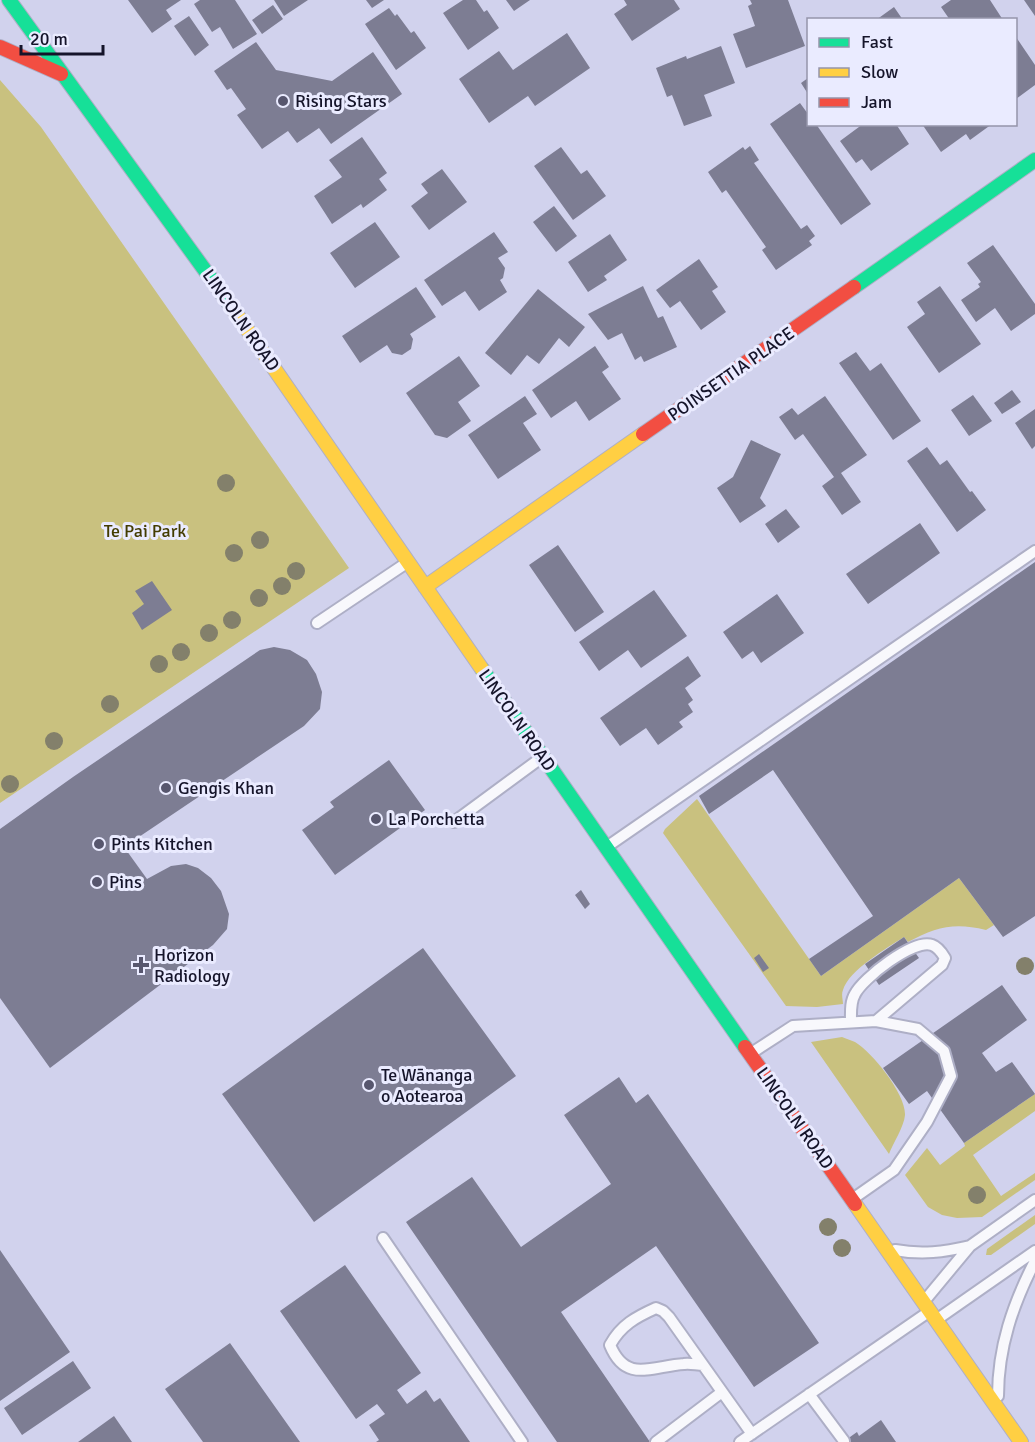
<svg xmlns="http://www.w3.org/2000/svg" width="1035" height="1442" font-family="Signika,sans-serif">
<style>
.green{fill:#c9c17f}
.building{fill:#7d7d93}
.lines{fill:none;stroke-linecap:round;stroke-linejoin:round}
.lane-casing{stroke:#aeafc6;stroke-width:14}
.fast-casing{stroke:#aeafc6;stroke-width:16}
.slow-casing{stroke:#aeafc6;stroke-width:16}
.jam-casing{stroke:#aeafc6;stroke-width:16}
.lane{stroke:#f8f8fc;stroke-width:10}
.fast{stroke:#16e098;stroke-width:14}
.slow{stroke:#ffcf43;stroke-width:14}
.jam{stroke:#f24e42;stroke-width:14}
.tree{fill:#83806b}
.poi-dot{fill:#57566e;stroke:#eaebff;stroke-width:2}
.labels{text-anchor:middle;stroke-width:6;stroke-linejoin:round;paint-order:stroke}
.poi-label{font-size:18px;fill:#15142a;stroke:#eaebff;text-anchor:start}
.street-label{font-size:18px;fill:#15142a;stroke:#eaebff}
.park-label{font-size:18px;fill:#433c00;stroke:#eaebff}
</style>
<rect width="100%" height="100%" fill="#d1d2ed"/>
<!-- green -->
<path class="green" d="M 0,80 L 41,127 L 349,568 L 0,803 Z
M 697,799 L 821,976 L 959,878 L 994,925 L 986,930 C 954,922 936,927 908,942 L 904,937 C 887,948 849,970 843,990 C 841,994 843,1000 843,1004 L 817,1007 L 786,1006 L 663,833 L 665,829 Z
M 842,1037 C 846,1039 851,1040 855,1042 C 872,1052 906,1094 905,1115 C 904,1127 893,1143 889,1154 L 811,1042 Z
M 1035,1094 L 1035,1111 L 973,1155 L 1001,1196 L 1035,1173 L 1035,1180 L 982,1217 L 957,1218 L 942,1215 L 928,1207 L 905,1175 L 927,1148 L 940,1165 L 965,1146 L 964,1143 Z
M 1035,1215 L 1035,1224 L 991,1255 L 986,1255 L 987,1249 Z"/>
<!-- building -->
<path class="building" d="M 128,0 L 181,0 L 166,10 L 172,19 L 152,33 Z
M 200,0 L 235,0 L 257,34 L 233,49 L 220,27 L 212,32 L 194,4 Z
M 274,0 L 308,0 L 284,16 Z
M 366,0 L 384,0 L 372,8 Z
M 463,0 L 476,0 L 484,12 L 487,10 L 499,28 L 468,50 L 443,13 Z
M 506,0 L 530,0 L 514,11 Z
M 624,0 L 674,0 L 680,9 L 632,41 L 614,14 L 627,5 Z
M 750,0 L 788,0 L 805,46 L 746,68 L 733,34 L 755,26 L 748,6 L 752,4 Z
M 951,0 L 990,0 L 1003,20 L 950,20 L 941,7 Z
M 1024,0 L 1035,0 L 1035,16 Z
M 273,5 L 283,19 L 262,34 L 252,20 Z
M 894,7 L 903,20 L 876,20 Z
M 389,8 L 395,16 L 397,14 L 411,33 L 414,31 L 426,48 L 396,70 L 365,24 Z
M 189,16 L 209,45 L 195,56 L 174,26 Z
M 567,33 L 590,68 L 535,106 L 528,96 L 489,123 L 459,79 L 499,51 L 513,70 Z
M 1016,37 L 1035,65 L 1035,85 L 1016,99 Z
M 256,42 L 276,70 L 332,81 L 373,52 L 402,94 L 331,144 L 319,128 L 297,143 L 288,131 L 262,149 L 237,115 L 246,109 L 231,88 L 227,90 L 214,71 Z
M 721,46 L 735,83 L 704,95 L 712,116 L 684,126 L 672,95 L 667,97 L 656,68 L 686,56 L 687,59 Z
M 808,78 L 808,94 L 801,83 Z
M 800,103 L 808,114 L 808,124 L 816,124 L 871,204 L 841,225 L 770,124 Z
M 863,124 L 896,124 L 909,144 L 871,171 L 862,159 L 856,163 L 840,141 Z
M 922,124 L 992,124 L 970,140 L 966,134 L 941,152 Z
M 362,137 L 387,173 L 379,179 L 387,190 L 363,208 L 361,204 L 332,224 L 314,196 L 342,177 L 329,160 Z
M 750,146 L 759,160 L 754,163 L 801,229 L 807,225 L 815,236 L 809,241 L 812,245 L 776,270 L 762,250 L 766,247 L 726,190 L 722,193 L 708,172 L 743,147 L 745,150 Z
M 561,147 L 581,174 L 587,170 L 606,196 L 573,220 L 534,166 Z
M 442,169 L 467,202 L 429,230 L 411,206 L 428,193 L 421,184 Z
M 554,206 L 577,236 L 556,252 L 533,222 Z
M 375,222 L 400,257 L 355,288 L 330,253 Z
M 494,232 L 508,252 L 498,258 L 505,268 L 503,278 L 500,280 L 507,292 L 479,311 L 465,291 L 442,306 L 424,280 Z
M 610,234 L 627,260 L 604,276 L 607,280 L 588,292 L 568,262 Z
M 993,245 L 1035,304 L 1035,314 L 1011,331 L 995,308 L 976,322 L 961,300 L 980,287 L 978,284 L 981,282 L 967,263 Z
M 699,259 L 718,287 L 712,291 L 726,312 L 701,330 L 680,301 L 670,308 L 656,290 Z
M 643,286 L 658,318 L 663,316 L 677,347 L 644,362 L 641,356 L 635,360 L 622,333 L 608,340 L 588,314 Z
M 940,286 L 981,344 L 939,373 L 907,327 L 925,314 L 917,302 Z
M 416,287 L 436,317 L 410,334 L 413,339 L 411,349 L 402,355 L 392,353 L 387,345 L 360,363 L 342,336 Z
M 538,289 L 585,327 L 569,347 L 559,338 L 539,364 L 527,355 L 511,375 L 485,353 Z
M 595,346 L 609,367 L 602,372 L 621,399 L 589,421 L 576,401 L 551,418 L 532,390 Z
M 856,352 L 870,371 L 881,363 L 921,421 L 893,440 L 839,363 Z
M 459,356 L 480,386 L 458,402 L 471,421 L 447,438 L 435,435 L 406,393 Z
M 1012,390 L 1021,402 L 1002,414 L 994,403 Z
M 973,395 L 992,421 L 969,436 L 951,410 Z
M 525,396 L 537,414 L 523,423 L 541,450 L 498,479 L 468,435 Z
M 825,396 L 867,455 L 841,473 L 861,502 L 842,515 L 822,486 L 834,477 L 803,434 L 795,440 L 779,417 L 792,408 L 798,415 Z
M 1035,409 L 1035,446 L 1032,449 L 1015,423 Z
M 751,440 L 781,454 L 760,498 L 766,506 L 740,523 L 717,488 L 733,477 Z
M 927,447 L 940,465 L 947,460 L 970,492 L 972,491 L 986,510 L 957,532 L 907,461 Z
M 786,509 L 800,527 L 778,543 L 765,524 Z
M 920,523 L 940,553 L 868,604 L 846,574 Z
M 558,545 L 604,612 L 575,632 L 529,565 Z
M 1035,562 L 1035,916 L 1003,937 L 959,878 L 821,976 L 809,959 L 873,916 L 773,770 L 709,814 L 699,796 Z
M 152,581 L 172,610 L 142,630 L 132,613 L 144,604 L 135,591 Z
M 654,590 L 687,636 L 641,668 L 628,650 L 599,671 L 579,642 Z
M 777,594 L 804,633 L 761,663 L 753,651 L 742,659 L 723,632 Z
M 274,647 L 290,650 L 307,660 L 316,674 L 322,692 L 320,709 L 304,726 L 124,847 L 147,879 L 171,866 L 186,864 L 198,868 L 211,878 L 221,891 L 229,914 L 227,929 L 213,945 L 50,1068 L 0,998 L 0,829 L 73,777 L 260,650 Z
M 688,656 L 701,676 L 685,688 L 693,700 L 688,704 L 693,712 L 679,722 L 683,727 L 658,745 L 646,728 L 620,746 L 600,718 Z
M 389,760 L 425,810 L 335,875 L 302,830 L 334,807 L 330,802 Z
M 581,890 L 590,904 L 585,909 L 575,895 Z
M 904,937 L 919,958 L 879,985 L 865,964 Z
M 423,948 L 516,1076 L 314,1222 L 222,1094 Z
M 759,954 L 769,968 L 763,972 L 754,958 Z
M 1002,985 L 1027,1020 L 982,1053 L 996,1072 L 1012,1062 L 1035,1094 L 964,1143 L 927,1091 L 909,1104 L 883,1068 Z
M 619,1077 L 636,1103 L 648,1094 L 819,1343 L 754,1387 L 656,1246 L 561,1312 L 650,1442 L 557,1442 L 406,1222 L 472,1177 L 521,1247 L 611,1184 L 564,1115 Z
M 0,1250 L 70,1352 L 0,1401 Z
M 345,1265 L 421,1373 L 397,1390 L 407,1404 L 426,1390 L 434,1402 L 440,1398 L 470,1442 L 376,1442 L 379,1440 L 369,1425 L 385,1414 L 377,1404 L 356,1419 L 280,1311 Z
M 230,1343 L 300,1442 L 203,1442 L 165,1389 Z
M 73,1361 L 91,1388 L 22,1435 L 4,1408 Z
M 114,1416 L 132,1442 L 78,1442 Z
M 881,1420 L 896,1442 L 843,1442 L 857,1432 L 859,1436 Z"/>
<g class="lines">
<defs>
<path id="lane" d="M 317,623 L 405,564
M 454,822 L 541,758
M 608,846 L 1035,551
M 851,1022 C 851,1013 850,1002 855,994 C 862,979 914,938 932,945 C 938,947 942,953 945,958 L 942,965 L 876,1021
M 753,1052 L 793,1026 L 876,1021 L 918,1029 L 944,1051 L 951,1076 L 927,1122 L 894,1170 L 854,1198
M 383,1238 L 522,1442
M 895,1250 C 922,1255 944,1252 970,1246
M 926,1299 L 970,1246 L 1035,1200
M 939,1318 L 1035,1251
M 703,1365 C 697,1365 690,1363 684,1364 C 652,1366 626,1384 610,1345 C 621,1325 636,1317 656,1308 L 663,1311 L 669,1317 L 752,1434
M 809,1394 L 844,1441
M 998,1396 C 998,1347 1013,1304 1035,1261
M 656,1442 L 722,1392
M 740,1442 L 927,1313"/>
<path id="fast" d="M 9,0 L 233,309
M 854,287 L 1035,160
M 482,669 L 745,1047"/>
<path id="slow" d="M 233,309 L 482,669
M 425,587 L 643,434
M 855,1204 L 1021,1442"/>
<path id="jam" d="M 0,47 L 61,74
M 643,434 L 854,287
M 745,1047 L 855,1204"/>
</defs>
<!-- lane casing -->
<use href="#lane" class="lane-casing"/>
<!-- fast casing -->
<use href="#fast" class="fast-casing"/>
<!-- slow casing -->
<use href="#slow" class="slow-casing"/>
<!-- jam casing -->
<use href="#jam" class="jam-casing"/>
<!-- lane -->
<use href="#lane" class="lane"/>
<!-- fast -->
<use href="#fast" class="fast"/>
<!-- slow -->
<use href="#slow" class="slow"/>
<!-- jam -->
<use href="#jam" class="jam"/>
</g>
<!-- trees -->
<g class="tree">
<circle cx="226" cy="483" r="9"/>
<circle cx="260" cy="540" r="9"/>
<circle cx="234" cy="553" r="9"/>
<circle cx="296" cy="571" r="9"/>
<circle cx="282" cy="586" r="9"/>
<circle cx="259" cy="598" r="9"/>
<circle cx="232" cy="620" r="9"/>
<circle cx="209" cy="633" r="9"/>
<circle cx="181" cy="652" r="9"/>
<circle cx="159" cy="664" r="9"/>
<circle cx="110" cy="704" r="9"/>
<circle cx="54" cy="741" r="9"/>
<circle cx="10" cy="784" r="9"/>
<circle cx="1025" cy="966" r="9"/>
<circle cx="977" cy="1195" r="9"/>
<circle cx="828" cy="1227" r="9"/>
<circle cx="842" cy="1248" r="9"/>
</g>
<!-- markers -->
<g class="poi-dot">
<circle cx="283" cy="101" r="6"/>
<circle cx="166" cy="788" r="6"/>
<circle cx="376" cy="819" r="6"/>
<circle cx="99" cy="844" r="6"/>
<circle cx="97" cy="882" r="6"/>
<path d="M138 956h6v6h6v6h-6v6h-6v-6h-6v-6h6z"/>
<circle cx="369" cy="1085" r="6"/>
</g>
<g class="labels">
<!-- poi labels -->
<g class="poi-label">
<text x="295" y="107">Rising Stars</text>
<text x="178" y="794">Gengis Khan</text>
<text x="388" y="825">La Porchetta</text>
<text x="111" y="850">Pints Kitchen</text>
<text x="109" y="888">Pins</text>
<text x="154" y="961">Horizon<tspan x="154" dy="21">Radiology</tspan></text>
<text x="381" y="1081">Te Wānanga<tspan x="381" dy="21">o Aotearoa</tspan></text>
</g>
<!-- street labels -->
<g class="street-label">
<text transform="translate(241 320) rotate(55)" y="6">LINCOLN ROAD</text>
<text transform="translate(731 374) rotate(-35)" y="6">POINSETTIA PLACE</text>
<text transform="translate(517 720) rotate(55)" y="6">LINCOLN ROAD</text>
<text transform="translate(795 1118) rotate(55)" y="6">LINCOLN ROAD</text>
</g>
<!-- park labels -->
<g class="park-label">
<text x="145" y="537">Te Pai Park</text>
</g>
</g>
<!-- legend -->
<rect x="807" y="18" width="210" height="108" fill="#eaebff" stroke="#9595aa" stroke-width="1.5"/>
<rect x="819" y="38" width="30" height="9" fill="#16e098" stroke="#9595aa" stroke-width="1.5"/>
<text x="861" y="48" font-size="18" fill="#15142a">Fast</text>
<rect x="819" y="68" width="30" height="9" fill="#ffcf43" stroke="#9595aa" stroke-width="1.5"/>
<text x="861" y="78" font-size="18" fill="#15142a">Slow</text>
<rect x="819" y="98" width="30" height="9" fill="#f24e42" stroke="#9595aa" stroke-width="1.5"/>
<text x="861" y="108" font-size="18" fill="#15142a">Jam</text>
<!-- scale -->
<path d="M21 45v9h82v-9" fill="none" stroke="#15142a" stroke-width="3"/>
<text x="30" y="45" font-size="18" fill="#15142a" stroke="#eaebff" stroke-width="4.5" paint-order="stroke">20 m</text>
</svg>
